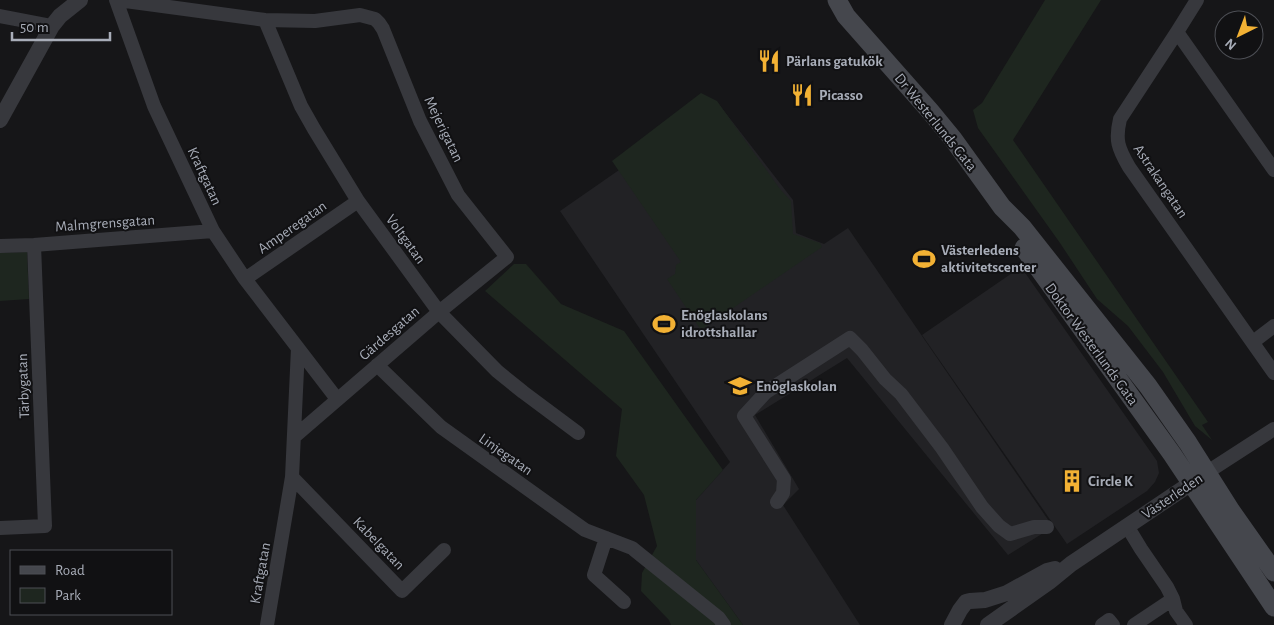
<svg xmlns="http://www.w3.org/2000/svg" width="1274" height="625" font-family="'Alegreya Sans',sans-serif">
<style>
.built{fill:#222225}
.green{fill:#1e261f}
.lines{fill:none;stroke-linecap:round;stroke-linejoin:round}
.minor{stroke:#37383d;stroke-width:14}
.tertiary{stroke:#37383d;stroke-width:16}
.secondary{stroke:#45474d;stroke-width:19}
.labels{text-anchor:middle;stroke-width:4;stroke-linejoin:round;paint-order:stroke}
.poi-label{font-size:15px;font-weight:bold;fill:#a8adb8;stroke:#111113;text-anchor:start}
.street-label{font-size:15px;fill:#a8adb8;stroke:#111113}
</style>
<rect width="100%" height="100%" fill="#161618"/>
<!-- built -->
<path class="built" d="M 717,102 L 793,200 L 796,233 L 824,244 L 848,228 L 1053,527 L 1008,555 L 847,358 L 755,415 L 799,489 L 783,505 L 860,625 L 743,625 L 696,560 L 696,500 L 730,462 L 560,211 Z
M 1021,267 L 1157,461 L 1159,473 L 1155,482 L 1147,491 L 1067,544 L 922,335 Z"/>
<!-- green -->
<path class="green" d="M 1045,0 L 1101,0 L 1013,140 L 1208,422 L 1202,425 L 1212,440 L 1195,426 L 1163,372 L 1128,326 L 1097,299 L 1060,243 L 978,128 L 973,110 L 982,103 Z
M 701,93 L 717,101 L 780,189 L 791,201 L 793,234 L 820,243 L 822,247 L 701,330 L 667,279 L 675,274 L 676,265 L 681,262 L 612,161 Z
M 27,252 L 29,299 L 0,301 L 0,253 Z
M 514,264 L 526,264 L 561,304 L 624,331 L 723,470 L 696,500 L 696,560 L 743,625 L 671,625 L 669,620 L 641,591 L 642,573 L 657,546 L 644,495 L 616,456 L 622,409 L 485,291 Z"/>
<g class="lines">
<!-- minor -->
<path class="minor" d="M 116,0 L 154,106 L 213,231 L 245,279 L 337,399
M 118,0 L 265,20 L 315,21 L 360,15 L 375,19 L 379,23 L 383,29 L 420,121 L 458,195 L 507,257 L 439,312 L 294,437
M 1197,0 L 1177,32 L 1120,119 C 1115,140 1118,148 1129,167 L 1274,373
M 0,16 L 52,26
M 265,20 L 301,106 L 314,129 L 358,201 L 439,312 L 497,371 L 523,392 L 578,433
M 1177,32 L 1274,170
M 0,246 L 34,245 L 213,231
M 245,279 L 358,201
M 1253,342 L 1274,326
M 377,365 L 441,427 L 585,530 L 632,548 L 719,618 L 724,625
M 1206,473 L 1274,429
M 292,477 L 402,591 L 444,550
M 777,502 L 783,493 L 784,479 L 744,416 L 766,392 L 850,338 L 862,350 L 885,379 L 901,394 L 942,448 L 982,507 L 999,526 L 1010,534 L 1034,527 L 1047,527
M 1127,526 L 1141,549 L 1167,587 L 1173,599 L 1176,611 L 1186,625
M 0,528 L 45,526 L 34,245
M 606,538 L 594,575 L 624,602
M 267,625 L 292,477 L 298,348
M 1102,625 L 1109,620 L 1113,625
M 1134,625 L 1173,599"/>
<!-- tertiary -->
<path class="tertiary" d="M 0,120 L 52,26 L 60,16 L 80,0
M 952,625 L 960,610 L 966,602 L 970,601 L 985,600 L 1007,593 L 1047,571 L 1055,569
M 988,625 L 1049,582 L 1071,564 L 1202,476"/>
<!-- secondary -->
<path class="secondary" d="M 837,0 L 846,16 L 930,111 L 953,139 L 1002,207 L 1022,227 L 1148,386 L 1188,443 L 1231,511 L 1274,572
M 1024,248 L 1172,454 L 1274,607"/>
</g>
<!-- icons -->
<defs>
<symbol id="restaurant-bare" viewBox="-9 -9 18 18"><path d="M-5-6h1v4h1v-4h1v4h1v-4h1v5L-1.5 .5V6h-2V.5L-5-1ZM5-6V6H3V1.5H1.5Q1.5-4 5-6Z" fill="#f2b134" stroke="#111113" stroke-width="2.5" paint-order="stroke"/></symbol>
<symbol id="stadium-bare" viewBox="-9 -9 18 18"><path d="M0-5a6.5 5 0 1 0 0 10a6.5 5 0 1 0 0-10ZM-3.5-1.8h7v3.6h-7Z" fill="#f2b134" stroke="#111113" stroke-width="2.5" paint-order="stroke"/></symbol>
<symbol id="school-bare" viewBox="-9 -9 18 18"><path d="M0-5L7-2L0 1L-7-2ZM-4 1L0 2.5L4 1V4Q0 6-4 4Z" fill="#f2b134" stroke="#111113" stroke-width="2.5" paint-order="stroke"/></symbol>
<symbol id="building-bare" viewBox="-9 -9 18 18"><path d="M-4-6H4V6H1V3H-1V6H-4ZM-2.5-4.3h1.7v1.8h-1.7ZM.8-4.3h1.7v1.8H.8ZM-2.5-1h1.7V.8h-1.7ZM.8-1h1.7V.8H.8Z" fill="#f2b134" stroke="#111113" stroke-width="2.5" paint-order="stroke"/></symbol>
</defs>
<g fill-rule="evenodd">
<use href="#restaurant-bare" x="753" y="45" width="32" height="32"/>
<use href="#restaurant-bare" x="786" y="79" width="32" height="32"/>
<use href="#stadium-bare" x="908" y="243" width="32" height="32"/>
<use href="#stadium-bare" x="648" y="308" width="32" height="32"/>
<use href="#school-bare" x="724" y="370" width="32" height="32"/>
<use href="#building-bare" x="1056" y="465" width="32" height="32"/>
</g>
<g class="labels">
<!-- poi labels -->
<g class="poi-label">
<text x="786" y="66">Pärlans gatukök</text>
<text x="819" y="100">Picasso</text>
<text x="941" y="255">Västerledens<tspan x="941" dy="17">aktivitetscenter</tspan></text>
<text x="681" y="320">Enöglaskolans<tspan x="681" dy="17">idrottshallar</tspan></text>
<text x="756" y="391">Enöglaskolan</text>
<text x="1088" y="486">Circle K</text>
</g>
<!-- street labels -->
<g class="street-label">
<text transform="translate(936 122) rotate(51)" y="5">Dr Westerlunds Gata</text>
<text transform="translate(444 129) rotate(64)" y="5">Mejerigatan</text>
<text transform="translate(205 176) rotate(65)" y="5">Kraftgatan</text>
<text transform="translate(1161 181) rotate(56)" y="5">Astrakangatan</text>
<text transform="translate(105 223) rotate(-4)" y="5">Malmgrensgatan</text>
<text transform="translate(292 227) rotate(-35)" y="5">Amperegatan</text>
<text transform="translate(406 239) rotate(54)" y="5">Voltgatan</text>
<text transform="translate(389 333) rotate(-41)" y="5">Gärdesgatan</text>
<text transform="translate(1092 344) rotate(54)" y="5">Doktor Westerlunds Gata</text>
<text transform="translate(23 386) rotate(-92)" y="5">Tärbygatan</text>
<text transform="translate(506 454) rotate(35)" y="5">Linjegatan</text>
<text transform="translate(1172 496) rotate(-34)" y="5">Västerleden</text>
<text transform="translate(379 543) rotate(46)" y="5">Kabelgatan</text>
<text transform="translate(260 573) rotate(-80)" y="5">Kraftgatan</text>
</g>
</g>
<!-- legend -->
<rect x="10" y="550" width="162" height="65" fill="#111113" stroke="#4d4f55"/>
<rect x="20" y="566" width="25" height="8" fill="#45474d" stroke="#4d4f55"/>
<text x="55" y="575" font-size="15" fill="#a8adb8">Road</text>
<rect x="20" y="588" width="25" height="15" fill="#1e261f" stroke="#4d4f55"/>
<text x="55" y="600" font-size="15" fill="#a8adb8">Park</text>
<!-- north arrow -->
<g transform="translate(1239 35) rotate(222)"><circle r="24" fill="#111113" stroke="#4d4f55"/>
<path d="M0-4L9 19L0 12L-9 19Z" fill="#f2b134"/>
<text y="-8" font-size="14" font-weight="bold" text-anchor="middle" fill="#a8adb8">N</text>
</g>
<!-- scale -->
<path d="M12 32v8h98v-8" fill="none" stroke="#a8adb8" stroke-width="2.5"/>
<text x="20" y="32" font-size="15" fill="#a8adb8" stroke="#111113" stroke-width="4" paint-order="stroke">50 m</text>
</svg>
